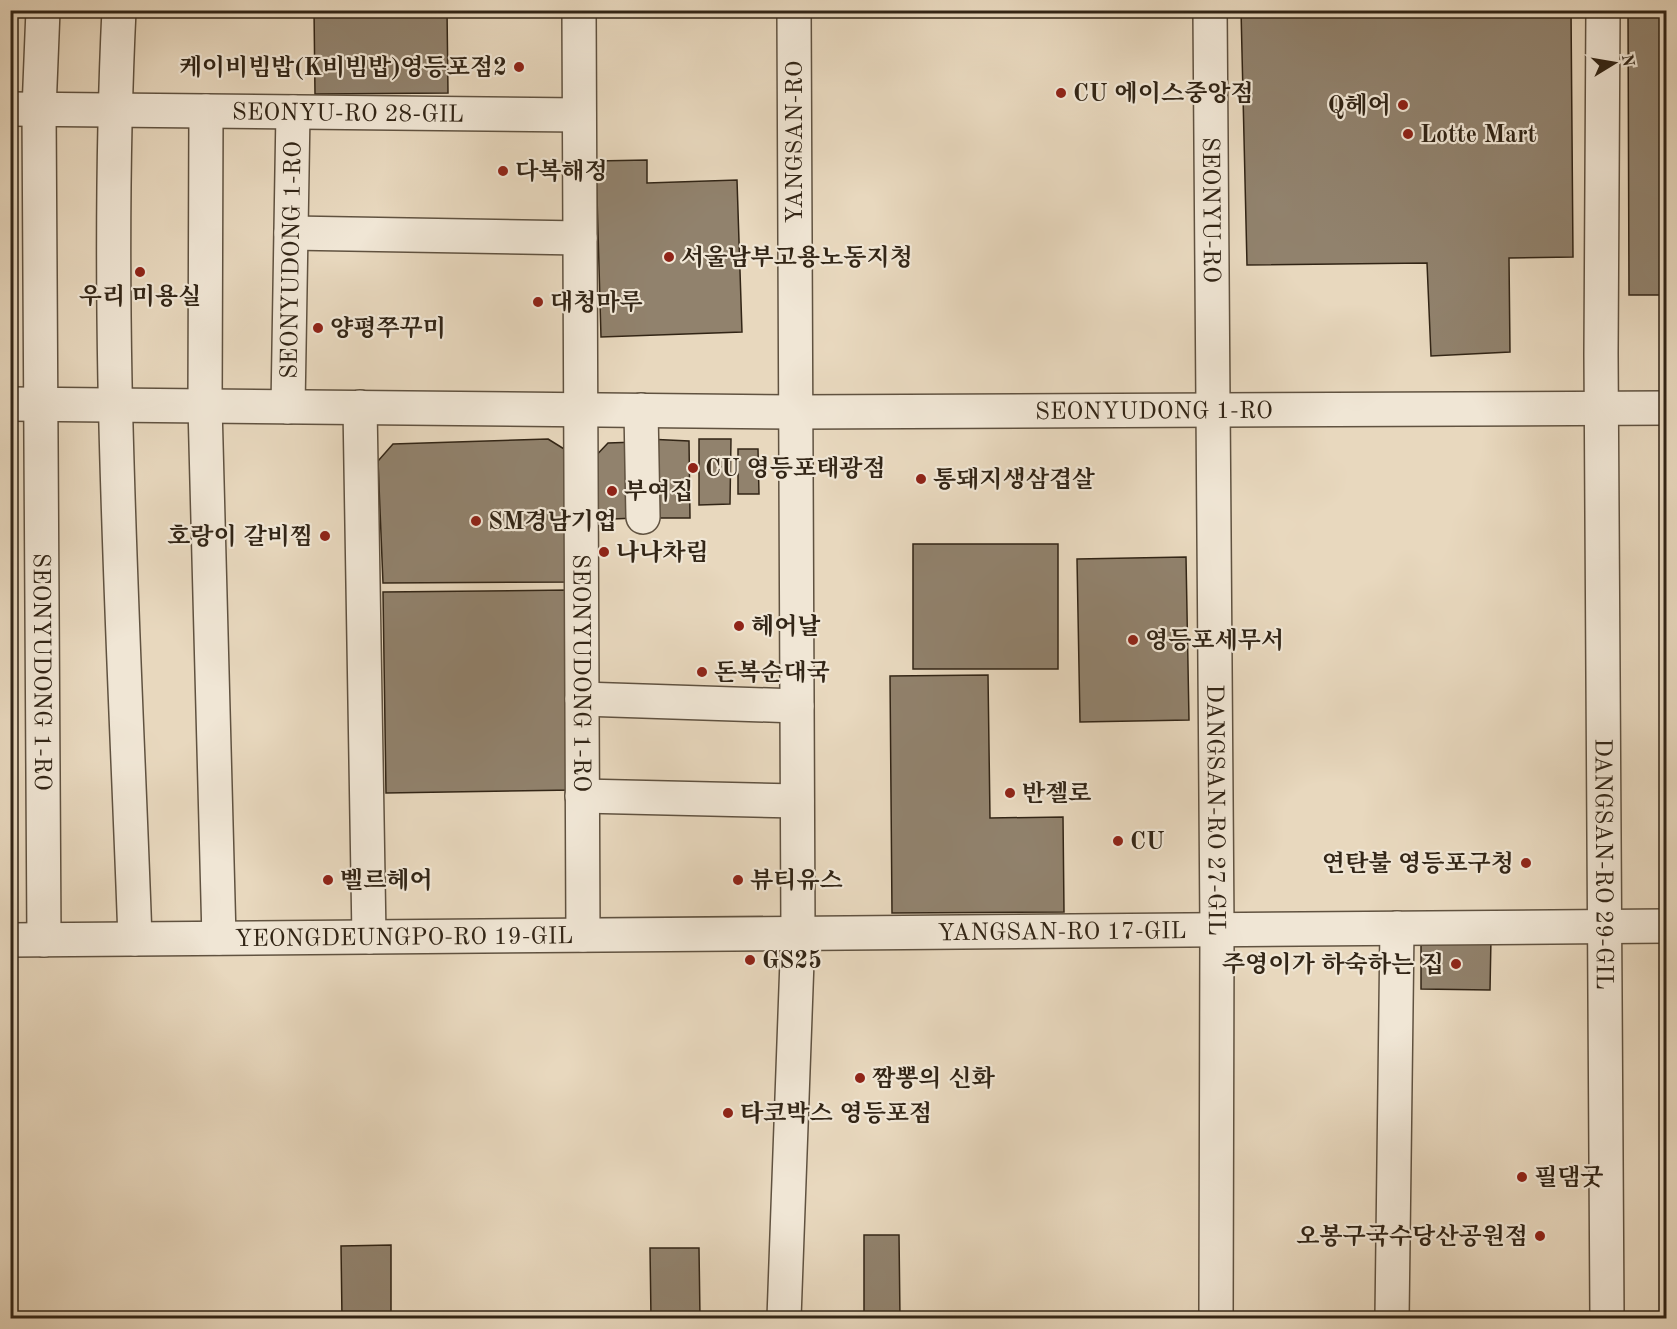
<svg xmlns="http://www.w3.org/2000/svg" width="1677" height="1329" font-family="'Old Standard TT','Noto Serif KR',serif">
<style>
.building{fill:#91826d;stroke:#322516;stroke-width:1.5}
.lines{fill:none;stroke-linecap:round;stroke-linejoin:round}
.minor-casing{stroke:#605240;stroke-width:36}
.minor{stroke:#f0e6d5;stroke-width:33}
.poi-dot{fill:#8f2418;stroke:#f0e6d5;stroke-width:2}
.labels{text-anchor:middle;stroke-width:4.5;stroke-linejoin:round;paint-order:stroke}
.poi-label{font-size:24px;font-weight:bold;fill:#322516;stroke:#f0e6d5;text-anchor:start}
.street-label{font-size:24px;fill:#322516;stroke:#f0e6d5}
</style>
<rect width="100%" height="100%" fill="#e8d8be"/>
<filter id="stains"><feTurbulence type="fractalNoise" baseFrequency=".00333" numOctaves="4"/><feColorMatrix values="0 0 0 0 .2 0 0 0 0 .09 0 0 0 0 .02 0 0 0 .5 -.17"/></filter>
<radialGradient id="worn" r=".72"><stop offset=".6" stop-color="#630" stop-opacity="0"/><stop offset="1" stop-color="#630" stop-opacity=".3"/></radialGradient>
<!-- building -->
<path class="building" d="M 314,10 L 447,10 L 448,93 L 315,94 Z
M 1241,10 L 1571,10 L 1573,257 L 1509,258 L 1510,352 L 1431,356 L 1427,263 L 1247,265 Z
M 1628,10 L 1666,10 L 1666,295 L 1629,295 Z
M 647,160 L 647,183 L 737,180 L 742,332 L 601,337 L 596,161 Z
M 548,439 L 569,452 L 571,582 L 383,583 L 378,461 L 393,444 Z
M 647,439 L 689,441 L 690,518 L 648,518 Z
M 699,439 L 731,439 L 730,504 L 699,505 Z
M 636,442 L 636,518 L 589,520 L 589,463 L 608,443 Z
M 738,449 L 758,449 L 759,494 L 738,494 Z
M 913,544 L 1058,544 L 1058,669 L 913,669 Z
M 1186,557 L 1189,720 L 1080,722 L 1077,559 Z
M 570,590 L 574,790 L 386,793 L 383,592 Z
M 988,675 L 990,818 L 1063,817 L 1064,912 L 892,913 L 890,676 Z
M 1421,938 L 1491,938 L 1490,990 L 1421,989 Z
M 864,1235 L 899,1235 L 900,1318 L 864,1318 Z
M 391,1245 L 391,1318 L 342,1318 L 341,1246 Z
M 650,1248 L 699,1248 L 700,1318 L 651,1318 Z"/>
<g class="lines">
<defs>
<g id="minor">
<path id="s1" d="M 43,10 L 39,110 L 44,940"/>
<path d="M 119,10 C 104,320 124,630 135,939"/>
<path id="s2" d="M 579,10 L 583,935"/>
<path id="s3" d="M 1210,10 L 1217,929 L 1216,1318"/>
<path id="s4" d="M 1603,10 L 1601,354 L 1607,1318"/>
<path id="s5" d="M 10,109 L 579,115"/>
<path d="M 206,111 L 205,406 L 219,938"/>
<path d="M 291,233 L 580,238"/>
<path id="s6" d="M 10,404 L 796,412 L 1666,408"/>
<path id="s7" d="M 288,407 L 293,112"/>
<path d="M 360,407 L 369,937"/>
<path d="M 641,410 L 643,517"/>
<path d="M 582,699 L 797,706"/>
<path d="M 582,796 L 797,801"/>
<path id="s8" d="M 10,940 L 1666,926"/>
<path d="M 784,1318 L 798,933 L 794,10"/>
<path d="M 1392,1318 L 1397,928"/>
</g>
</defs>
<!-- minor casing -->
<use href="#minor" class="minor-casing"/>
<!-- minor -->
<use href="#minor" class="minor"/>
</g>
<!-- markers -->
<g class="poi-dot">
<circle cx="519" cy="67" r="6"/>
<circle cx="1061" cy="93" r="6"/>
<circle cx="1403" cy="105" r="6"/>
<circle cx="1408" cy="134" r="6"/>
<circle cx="503" cy="171" r="6"/>
<circle cx="669" cy="257" r="6"/>
<circle cx="140" cy="272" r="6"/>
<circle cx="538" cy="302" r="6"/>
<circle cx="318" cy="328" r="6"/>
<circle cx="693" cy="468" r="6"/>
<circle cx="921" cy="479" r="6"/>
<circle cx="612" cy="491" r="6"/>
<circle cx="476" cy="521" r="6"/>
<circle cx="325" cy="536" r="6"/>
<circle cx="604" cy="552" r="6"/>
<circle cx="739" cy="626" r="6"/>
<circle cx="1133" cy="640" r="6"/>
<circle cx="702" cy="672" r="6"/>
<circle cx="1010" cy="793" r="6"/>
<circle cx="1118" cy="841" r="6"/>
<circle cx="1526" cy="863" r="6"/>
<circle cx="328" cy="880" r="6"/>
<circle cx="738" cy="880" r="6"/>
<circle cx="750" cy="960" r="6"/>
<circle cx="1456" cy="964" r="6"/>
<circle cx="860" cy="1078" r="6"/>
<circle cx="728" cy="1113" r="6"/>
<circle cx="1522" cy="1177" r="6"/>
<circle cx="1540" cy="1236" r="6"/>
</g>
<g class="labels">
<!-- poi labels -->
<g class="poi-label">
<text x="507" y="75" text-anchor="end">케이비빔밥(K비빔밥)영등포점2</text>
<text x="1073" y="101">CU 에이스중앙점</text>
<text x="1391" y="113" text-anchor="end">Q헤어</text>
<text x="1420" y="142">Lotte Mart</text>
<text x="515" y="179">다복해정</text>
<text x="681" y="265">서울남부고용노동지청</text>
<text x="140" y="304" text-anchor="middle">우리 미용실</text>
<text x="550" y="310">대청마루</text>
<text x="330" y="336">양평쭈꾸미</text>
<text x="705" y="476">CU 영등포태광점</text>
<text x="933" y="487">통돼지생삼겹살</text>
<text x="624" y="499">부여집</text>
<text x="488" y="529">SM경남기업</text>
<text x="313" y="544" text-anchor="end">호랑이 갈비찜</text>
<text x="616" y="560">나나차림</text>
<text x="751" y="634">헤어날</text>
<text x="1145" y="648">영등포세무서</text>
<text x="714" y="680">돈복순대국</text>
<text x="1022" y="801">반젤로</text>
<text x="1130" y="849">CU</text>
<text x="1514" y="871" text-anchor="end">연탄불 영등포구청</text>
<text x="340" y="888">벨르헤어</text>
<text x="750" y="888">뷰티유스</text>
<text x="762" y="968">GS25</text>
<text x="1444" y="972" text-anchor="end">주영이가 하숙하는 집</text>
<text x="872" y="1086">짬뽕의 신화</text>
<text x="740" y="1121">타코박스 영등포점</text>
<text x="1534" y="1185">필댐굿</text>
<text x="1528" y="1244" text-anchor="end">오봉구국수당산공원점</text>
</g>
<!-- street labels -->
<g class="street-label">
<text dy="8" stroke="none"><textPath href="#s5" startOffset="338">SEONYU-RO 28-GIL</textPath></text>
<text transform="translate(794 142) rotate(-90)" y="8">YANGSAN-RO</text>
<text dy="8" stroke="none"><textPath href="#s3" startOffset="200">SEONYU-RO</textPath></text>
<text dy="8" stroke="none"><textPath href="#s7" startOffset="147">SEONYUDONG 1-RO</textPath></text>
<text dy="8" stroke="none"><textPath href="#s6" startOffset="1144">SEONYUDONG 1-RO</textPath></text>
<text dy="8" stroke="none"><textPath href="#s1" startOffset="662">SEONYUDONG 1-RO</textPath></text>
<text dy="8" stroke="none"><textPath href="#s2" startOffset="663">SEONYUDONG 1-RO</textPath></text>
<text dy="8" stroke="none"><textPath href="#s3" startOffset="800">DANGSAN-RO 27-GIL</textPath></text>
<text dy="8" stroke="none"><textPath href="#s4" startOffset="854">DANGSAN-RO 29-GIL</textPath></text>
<text dy="8" stroke="none"><textPath href="#s8" startOffset="1052">YANGSAN-RO 17-GIL</textPath></text>
<text dy="8" stroke="none"><textPath href="#s8" startOffset="394">YEONGDEUNGPO-RO 19-GIL</textPath></text>
</g>
</g>
<!-- margin -->
<rect width="1677" height="1329" fill="none" stroke="#e8d8be" stroke-width="36"/>
<rect x="12" y="12" width="1653" height="1305" fill="none" stroke="#322516" stroke-width="3"/>
<rect x="18" y="18" width="1641" height="1293" fill="none" stroke="#322516" stroke-width="1.5"/>
<!-- north arrow -->
<g transform="translate(1614 63) rotate(79)" stroke="#f0e6d5" stroke-width="4.5" paint-order="stroke">
<path d="M0-4.5L10 22L0 15L-10 22Z" fill="#322516"/>
<text y="-9" font-size="16" font-weight="bold" text-anchor="middle" fill="#322516">N</text>
</g>
<rect width="100%" height="100%" filter="url(#stains)"/>
<rect width="100%" height="100%" fill="url(#worn)"/>
</svg>
